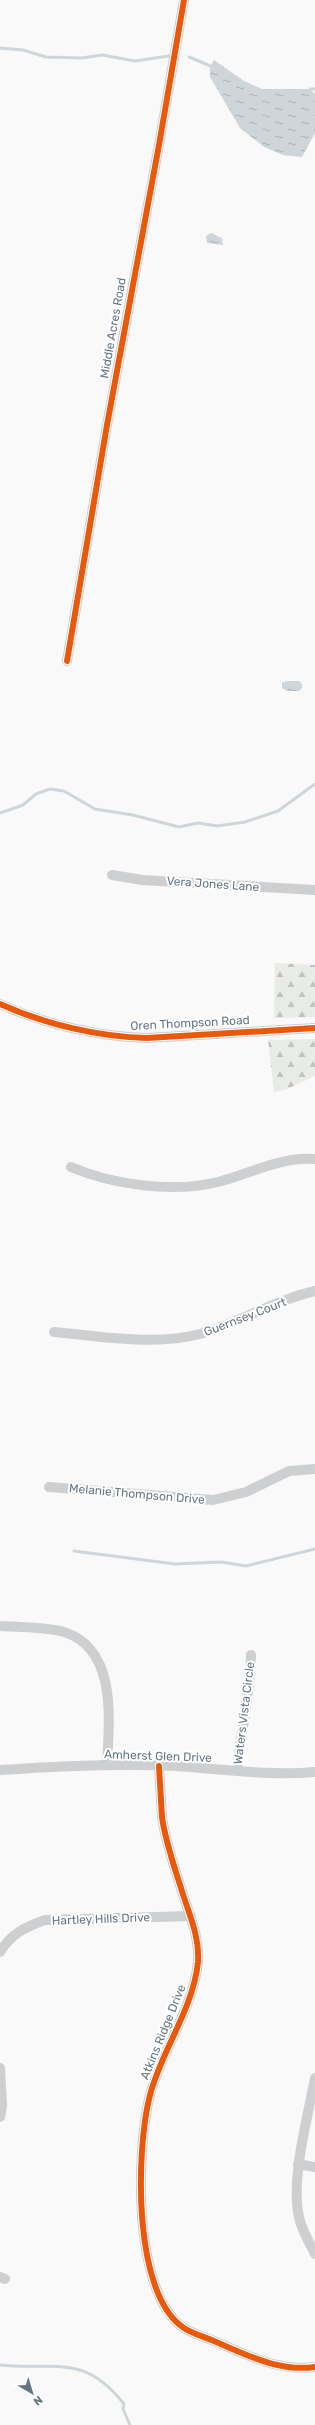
<svg xmlns="http://www.w3.org/2000/svg" width="315" height="2425" font-family="Rubik,sans-serif">
<style>
.forest{fill:url(#forest-firs)}
.water{fill:url(#water-ripples)}
.lines{fill:none;stroke-linecap:round;stroke-linejoin:round}
.stream{stroke:#ced6d9;stroke-width:3}
.minor{stroke:#cecfd0;stroke-width:10}
.cycleway-casing{stroke:#fff;stroke-width:8}
.cycleway{stroke:#e8590c;stroke-width:6}
.labels{text-anchor:middle;stroke-width:4;stroke-linejoin:round;paint-order:stroke}
.street-label{font-size:12px;fill:#657683;stroke:#fff}
</style>
<defs>
<pattern id="forest-firs" width="22" height="20" patternUnits="userSpaceOnUse"><rect width="22" height="20" fill="#e8ebe6"/><path d="M5 1l3.5 6h-7zM16 11l3.5 6h-7z" fill="#c0c3c0"/></pattern>
<pattern id="water-ripples" width="26" height="14" patternUnits="userSpaceOnUse"><rect width="26" height="14" fill="#ced6d9"/><path d="M2 4q2-2 4 0t4 0M15 11q2-2 4 0t4 0" fill="none" stroke="#abb2b5"/></pattern>
</defs>
<rect width="100%" height="100%" fill="#f9f9f9"/>
<!-- forest -->
<path class="forest" d="M 275,963 L 315,965 L 315,1017 L 274,1018 Z
M 315,1039 L 315,1076 L 285,1090 L 274,1092 L 268,1040 Z"/>
<!-- water -->
<path class="water" d="M 214,60 L 244,81 L 262,89 L 310,89 L 315,94 L 315,133 L 302,157 L 283,155 L 264,147 L 240,128 L 210,77 L 210,67 Z
M 211,233 L 222,238 L 223,245 L 207,243 L 206,236 Z
M 287,681 L 299,681 L 302,684 L 302,688 L 299,691 L 287,691 L 282,688 L 282,683 Z"/>
<g class="lines">
<!-- stream -->
<path class="stream" d="M 0,48 L 23,50 L 46,57 L 82,58 L 102,55 L 135,61 L 169,56
M 189,57 L 213,67
M 309,93 L 310,89 L 315,89
M 0,813 L 23,805 L 36,794 L 50,789 L 64,791 L 95,809 L 133,815 L 179,827 L 198,823 L 217,826 L 245,822 L 278,811 L 315,784
M 74,1551 L 175,1564 L 221,1562 L 246,1566 L 315,1549
M 0,2365 C 55,2371 83,2352 124,2404 L 123,2409 L 130,2425"/>
<!-- minor -->
<path class="minor" d="M 67,661 L 107,425 L 159,145 L 184,0
M 112,875 L 142,880 L 315,890
M 0,1004 C 44,1024 99,1037 147,1038 L 315,1028
M 71,1167 C 113,1185 173,1193 218,1182 C 250,1174 281,1156 315,1159
M 54,1332 C 101,1336 153,1346 200,1334 C 239,1323 275,1300 315,1291
M 49,1487 L 213,1500 L 246,1492 L 289,1471 L 315,1469
M 0,1626 C 19,1627 47,1627 64,1632 C 118,1649 109,1721 107,1765
M 159,1766 C 160,1783 161,1801 162,1817 C 165,1840 174,1866 181,1888 C 188,1912 200,1936 198,1962 C 193,2010 162,2049 150,2095 C 136,2149 132,2294 184,2328 C 193,2334 205,2337 214,2341 C 247,2355 279,2372 315,2367
M 0,1770 C 58,1766 117,1763 176,1766 C 222,1769 269,1776 315,1772
M 237,1770 C 241,1732 250,1694 251,1655
M 0,1952 C 11,1934 25,1927 45,1920 L 191,1916
M 0,2068 L 2,2106 L 0,2117
M 315,2078 C 308,2117 289,2183 300,2221 C 303,2232 310,2244 315,2254
M 298,2164 L 315,2167
M 0,2277 L 5,2279"/>
<defs>
<path id="cycleway" d="M 67,661 L 107,425 L 159,145 L 184,0
M 0,1004 C 44,1024 99,1037 147,1038 L 315,1028
M 159,1766 C 160,1783 161,1801 162,1817 C 165,1840 174,1866 181,1888 C 188,1912 200,1936 198,1962 C 193,2010 162,2049 150,2095 C 136,2149 132,2294 184,2328 C 193,2334 205,2337 214,2341 C 247,2355 279,2372 315,2367"/>
</defs>
<!-- cycleway casing -->
<use href="#cycleway" class="cycleway-casing"/>
<!-- cycleway -->
<use href="#cycleway" class="cycleway"/>
</g>
<g class="labels">
<!-- street labels -->
<g class="street-label">
<text transform="translate(113 328) rotate(-80)" y="4">Middle Acres Road</text>
<text transform="translate(213 884) rotate(4)" y="4">Vera Jones Lane</text>
<text transform="translate(190 1023) rotate(-3)" y="4">Oren Thompson Road</text>
<text transform="translate(245 1317) rotate(-21)" y="4">Guernsey Court</text>
<text transform="translate(137 1494) rotate(5)" y="4">Melanie Thompson Drive</text>
<text transform="translate(244 1713) rotate(-83)" y="4">Waters Vista Circle</text>
<text transform="translate(158 1756) rotate(2)" y="4">Amherst Glen Drive</text>
<text transform="translate(101 1919) rotate(-2)" y="4">Hartley Hills Drive</text>
<text transform="translate(163 2032) rotate(-68)" y="4">Atkins Ridge Drive</text>
</g>
</g>
<!-- north arrow -->
<g transform="translate(32 2393) rotate(142)" stroke="#ffffff" stroke-width="3" paint-order="stroke">
<path d="M0-3L7 15L0 10L-7 15Z" fill="#657683"/>
<text y="-6" font-size="11" font-weight="bold" text-anchor="middle" fill="#657683">N</text>
</g>
</svg>
